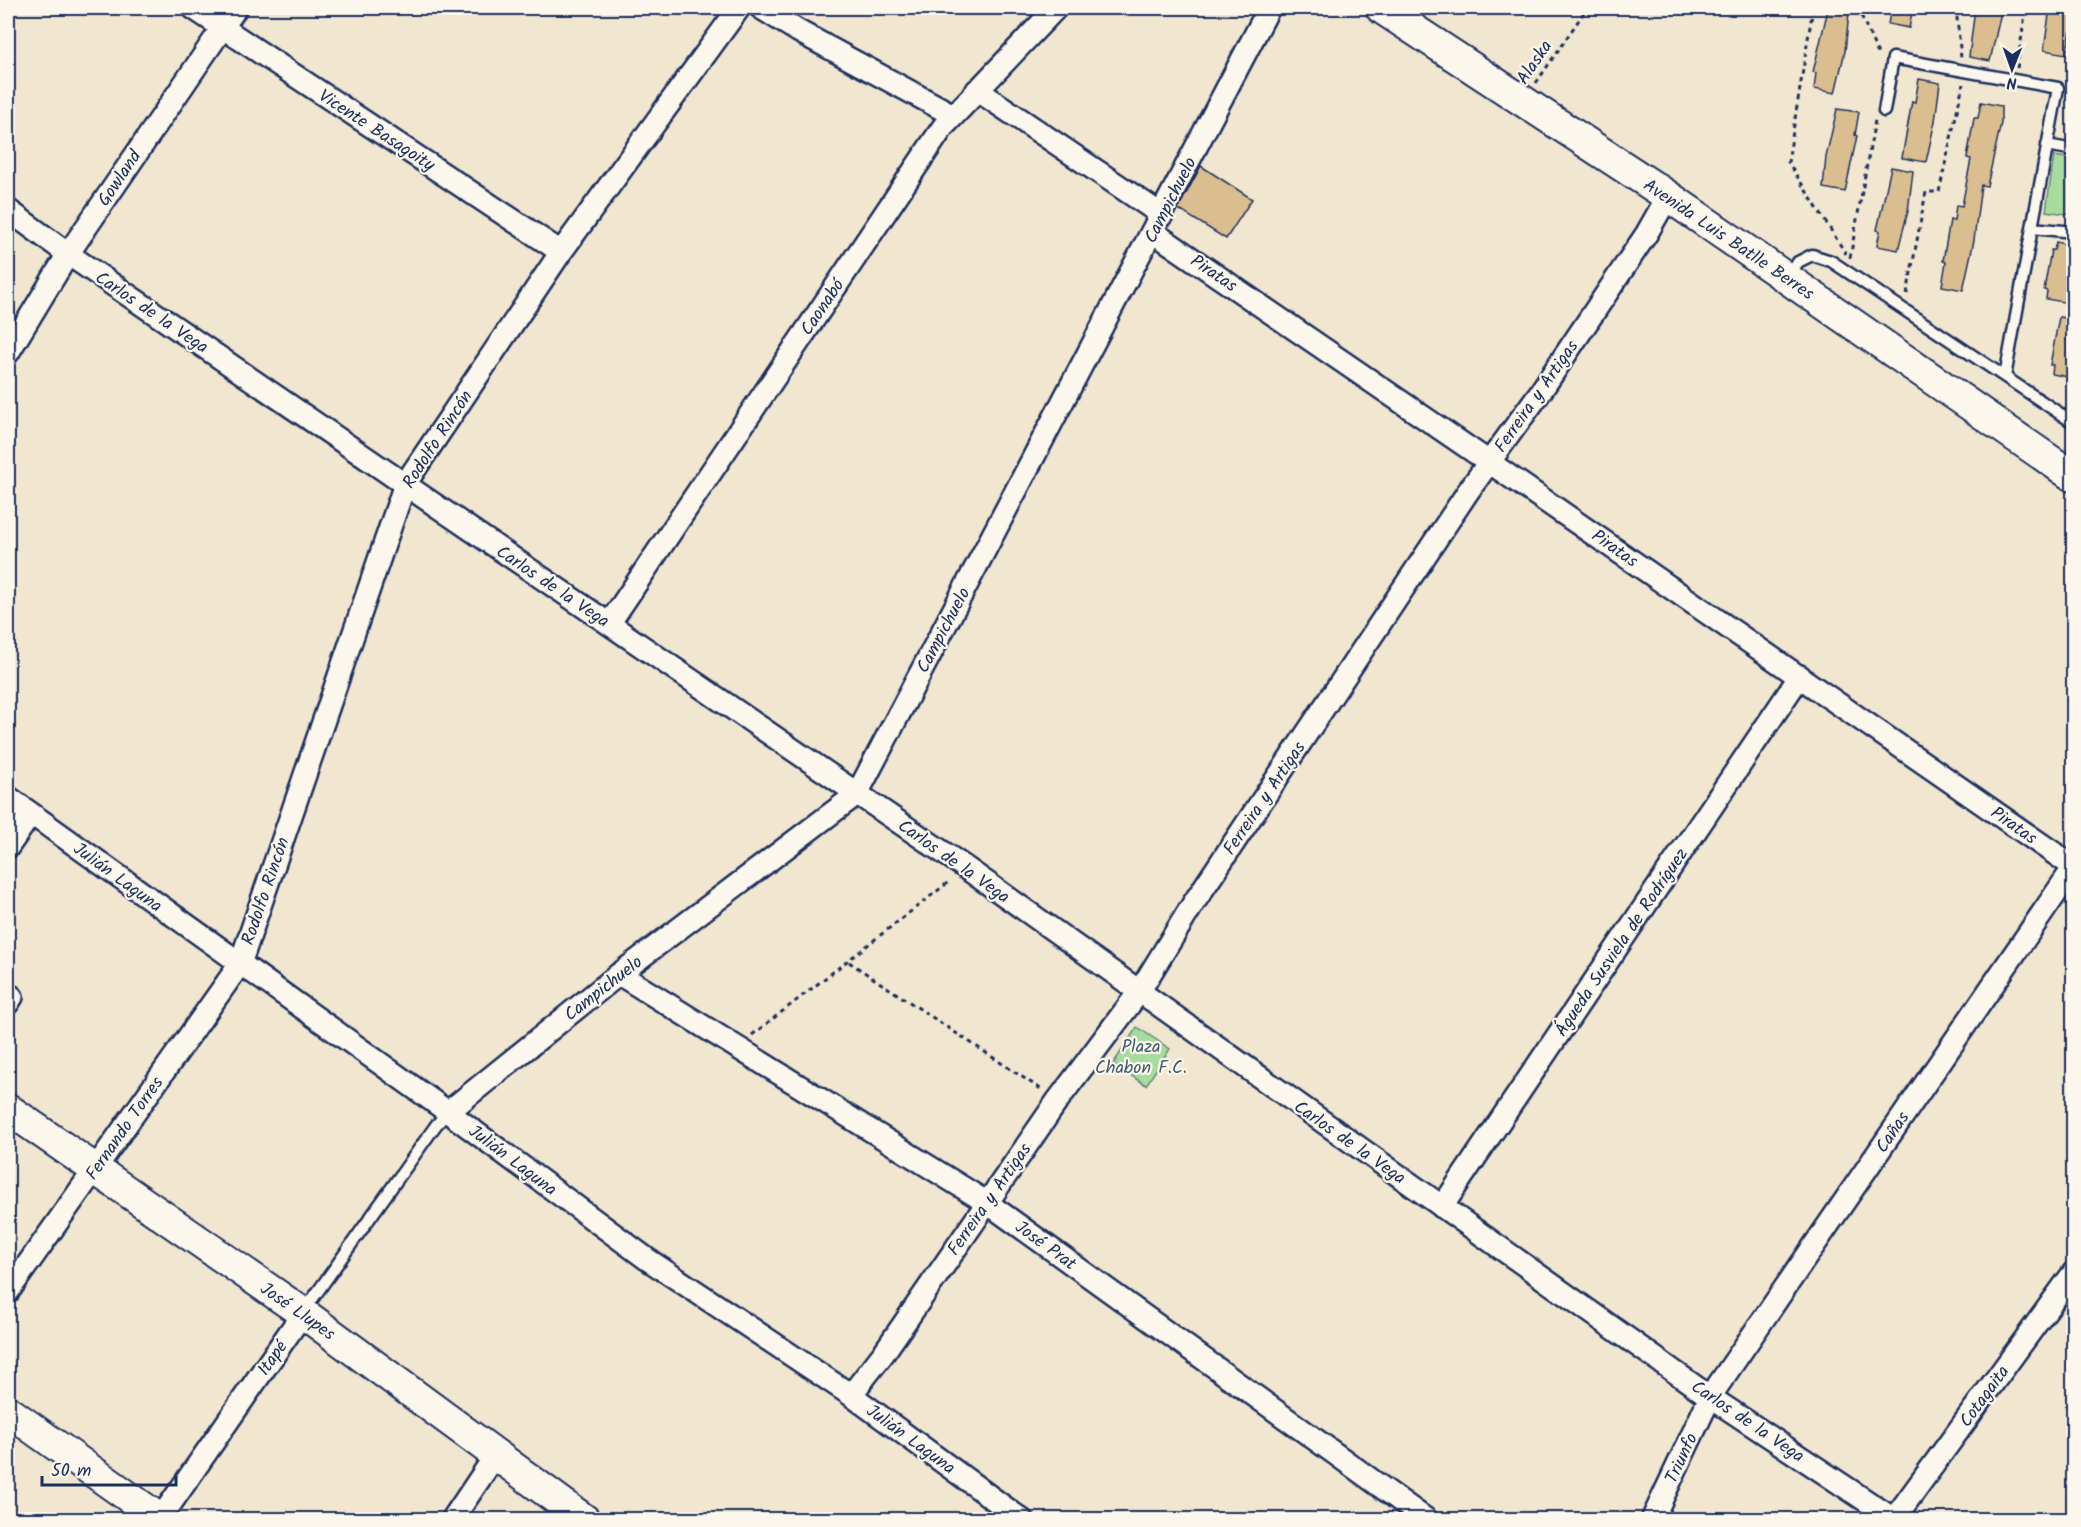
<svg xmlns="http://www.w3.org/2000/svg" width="2081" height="1527" font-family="Kalam,sans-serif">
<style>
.green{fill:#a8dc9f;stroke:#62867e;stroke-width:1.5}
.building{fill:#dbbe8f;stroke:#1b2f5e;stroke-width:1.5}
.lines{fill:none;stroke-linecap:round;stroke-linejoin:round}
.lane-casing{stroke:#1b2f5e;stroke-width:15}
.street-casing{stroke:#1b2f5e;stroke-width:26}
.secondary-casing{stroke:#1b2f5e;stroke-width:34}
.path{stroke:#1b2f5e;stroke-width:3;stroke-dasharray:4.5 4.5;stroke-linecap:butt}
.lane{stroke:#fbf7ec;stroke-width:10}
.street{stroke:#fbf7ec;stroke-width:21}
.secondary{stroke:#fbf7ec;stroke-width:30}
.labels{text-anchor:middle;stroke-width:4.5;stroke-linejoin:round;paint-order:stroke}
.street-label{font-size:18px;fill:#1b2f5e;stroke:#fbf7ec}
.park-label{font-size:18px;fill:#3e5a6e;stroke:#fbf7ec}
</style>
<rect width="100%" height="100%" fill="#f1e6d0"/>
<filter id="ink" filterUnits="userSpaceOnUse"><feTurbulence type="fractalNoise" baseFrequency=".0167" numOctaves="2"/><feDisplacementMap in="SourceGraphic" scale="12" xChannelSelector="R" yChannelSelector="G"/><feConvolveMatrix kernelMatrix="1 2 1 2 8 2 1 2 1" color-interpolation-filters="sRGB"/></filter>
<g filter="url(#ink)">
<!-- green -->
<path class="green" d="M 2054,156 L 2073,159 L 2073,215 L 2046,211 Z
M 1137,1027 L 1170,1049 L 1146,1085 L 1113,1064 Z"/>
<!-- building -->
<path class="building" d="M 1891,8 L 1913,8 L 1909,28 L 1888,24 Z
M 1975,8 L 2002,8 L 1990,61 L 1969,57 Z
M 2050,8 L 2073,8 L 2073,31 L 2071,31 L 2066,54 L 2044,50 Z
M 1828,9 L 1849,13 L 1845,51 L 1835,93 L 1814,89 L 1816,73 L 1813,72 Z
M 1919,79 L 1940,83 L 1935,121 L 1926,162 L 1902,158 L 1912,101 L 1915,102 Z
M 1981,102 L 2001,106 L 2001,123 L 1987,186 L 1981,185 L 1974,240 L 1963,290 L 1942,286 L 1946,262 L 1943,261 L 1950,220 L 1954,221 L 1956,205 L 1962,206 L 1971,159 L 1967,158 L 1974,118 L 1978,118 Z
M 1837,109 L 1859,112 L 1855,135 L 1857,136 L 1845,192 L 1823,188 L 1826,157 Z
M 1201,166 L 1252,199 L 1226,239 L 1178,209 Z
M 1891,167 L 1913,171 L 1908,211 L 1898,250 L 1877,246 L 1880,231 L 1877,230 Z
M 2056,242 L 2073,246 L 2073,277 L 2069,303 L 2046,299 L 2047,291 L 2044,290 L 2051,250 L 2054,250 Z
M 2059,317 L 2073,319 L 2073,378 L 2052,374 L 2053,365 L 2050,365 Z"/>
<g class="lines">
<defs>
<path id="lane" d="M 1884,111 L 1893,58 L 2058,88 L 2032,228 L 2074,232
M 2047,145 L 2074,150
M 1789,276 L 1798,262 L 1812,255 L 1831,261 L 2074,423
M 2005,377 L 2032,228
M 304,1311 L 436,1125 L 448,1112"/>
<path id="street" d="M 193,8 L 561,252
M 761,8 L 798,31 L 953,115
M 977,90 L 1162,215
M 8,210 L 68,254 L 966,868 L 1710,1397 L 1895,1520
M 1153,232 L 1489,462 L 2074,867
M 8,353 L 68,254 L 236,8
M 609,624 L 943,127 L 1056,8
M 8,797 L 448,1112 L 647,1259 L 851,1395 L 1022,1520
M 8,847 L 31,814
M 619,974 L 986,1202 L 1427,1520
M 8,994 L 12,997 L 8,1003
M 448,1112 L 619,974 L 857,794 L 1269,8
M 1442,1207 L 1800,676
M 8,1292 L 240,964 L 405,484 L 561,252 L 739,8
M 851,1395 L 883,1354 L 1058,1100 L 1139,992 L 1193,904 L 1469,490 L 1539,394 L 1647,233 L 1668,196
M 160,1519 L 303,1313
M 1894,1519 L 2074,1272
M 452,1520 L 495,1456
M 1652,1520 L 1710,1397 L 2074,867"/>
<path id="secondary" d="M 1381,8 L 1668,196 L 2074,477
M 8,1109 L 303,1313 L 585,1520
M 8,1411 L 161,1520"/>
</defs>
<!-- lane casing -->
<use href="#lane" class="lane-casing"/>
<!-- street casing -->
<use href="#street" class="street-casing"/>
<!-- secondary casing -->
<use href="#secondary" class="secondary-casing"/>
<!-- path -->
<path class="path" d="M 1813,8 L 1788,162 L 1846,254
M 1858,8 L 1877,52 L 1880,53
M 1956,8 L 1961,58
M 2017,68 L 2026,8
M 1536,83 L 1587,8
M 1850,258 L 1875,120
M 1907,294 L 1926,192 L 1939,192 L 1963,84
M 849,962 L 1042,1090
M 752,1035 L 950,881"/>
<!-- lane -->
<use href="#lane" class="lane"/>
<!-- street -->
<use href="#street" class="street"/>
<!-- secondary -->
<use href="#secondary" class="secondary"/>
</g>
</g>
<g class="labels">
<!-- street labels -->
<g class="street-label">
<text transform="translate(1534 62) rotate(-56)" y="6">Alaska</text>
<text transform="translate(377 130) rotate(33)" y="6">Vicente Basagoity</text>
<text transform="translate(119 178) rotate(-56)" y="6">Gowland</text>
<text transform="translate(1170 200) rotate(-63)" y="6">Campichuelo</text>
<text transform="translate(1729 239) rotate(34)" y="6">Avenida Luis Batlle Berres</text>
<text transform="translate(1214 273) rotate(34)" y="6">Piratas</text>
<text transform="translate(822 307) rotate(-56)" y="6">Caonabó</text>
<text transform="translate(152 312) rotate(34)" y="6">Carlos de la Vega</text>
<text transform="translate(1536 396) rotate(-55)" y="6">Ferreira y Artigas</text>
<text transform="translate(437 439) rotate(-57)" y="6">Rodolfo Rincón</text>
<text transform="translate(1615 548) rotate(35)" y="6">Piratas</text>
<text transform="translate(553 586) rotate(34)" y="6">Carlos de la Vega</text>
<text transform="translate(943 630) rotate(-62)" y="6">Campichuelo</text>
<text transform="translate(1264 798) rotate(-56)" y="6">Ferreira y Artigas</text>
<text transform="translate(2014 825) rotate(35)" y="6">Piratas</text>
<text transform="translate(954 861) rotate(35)" y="6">Carlos de la Vega</text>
<text transform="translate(118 877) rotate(36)" y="6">Julián Laguna</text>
<text transform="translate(265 891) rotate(-71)" y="6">Rodolfo Rincón</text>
<text transform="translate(1621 942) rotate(-56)" y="6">Águeda Susviela de Rodríguez</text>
<text transform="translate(603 988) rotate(-38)" y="6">Campichuelo</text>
<text transform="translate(124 1128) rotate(-55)" y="6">Fernando Torres</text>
<text transform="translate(1892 1132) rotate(-56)" y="6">Cañas</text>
<text transform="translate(1350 1142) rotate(35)" y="6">Carlos de la Vega</text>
<text transform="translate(513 1160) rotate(37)" y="6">Julián Laguna</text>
<text transform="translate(989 1199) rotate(-55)" y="6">Ferreira y Artigas</text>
<text transform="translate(1046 1245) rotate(36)" y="6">José Prat</text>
<text transform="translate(298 1311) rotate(35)" y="6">José Llupes</text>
<text transform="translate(272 1358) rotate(-55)" y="6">Itapé</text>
<text transform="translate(1984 1396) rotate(-54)" y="6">Cotagaita</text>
<text transform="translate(1748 1421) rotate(34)" y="6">Carlos de la Vega</text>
<text transform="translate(911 1439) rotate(36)" y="6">Julián Laguna</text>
<text transform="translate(1681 1458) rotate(-65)" y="6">Triunfo</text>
</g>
<!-- park labels -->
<g class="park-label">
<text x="1141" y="1052">Plaza<tspan x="1141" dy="21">Chabon F.C.</tspan></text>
</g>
</g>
<!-- margin -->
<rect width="2081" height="1527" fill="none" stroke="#fbf7ec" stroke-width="30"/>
<rect x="15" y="15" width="2051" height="1497" fill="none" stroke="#1b2f5e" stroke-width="2" filter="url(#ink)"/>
<!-- north arrow -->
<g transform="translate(2012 69) rotate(181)" stroke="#fbf7ec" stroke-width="4.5" paint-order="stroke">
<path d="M0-4.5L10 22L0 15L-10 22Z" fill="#1b2f5e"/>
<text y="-9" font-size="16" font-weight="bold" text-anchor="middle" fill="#1b2f5e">N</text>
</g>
<!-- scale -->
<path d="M42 1476v9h134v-9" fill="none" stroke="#1b2f5e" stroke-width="3"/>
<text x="51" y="1476" font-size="18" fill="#1b2f5e" stroke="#fbf7ec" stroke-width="4.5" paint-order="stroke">50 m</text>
</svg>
